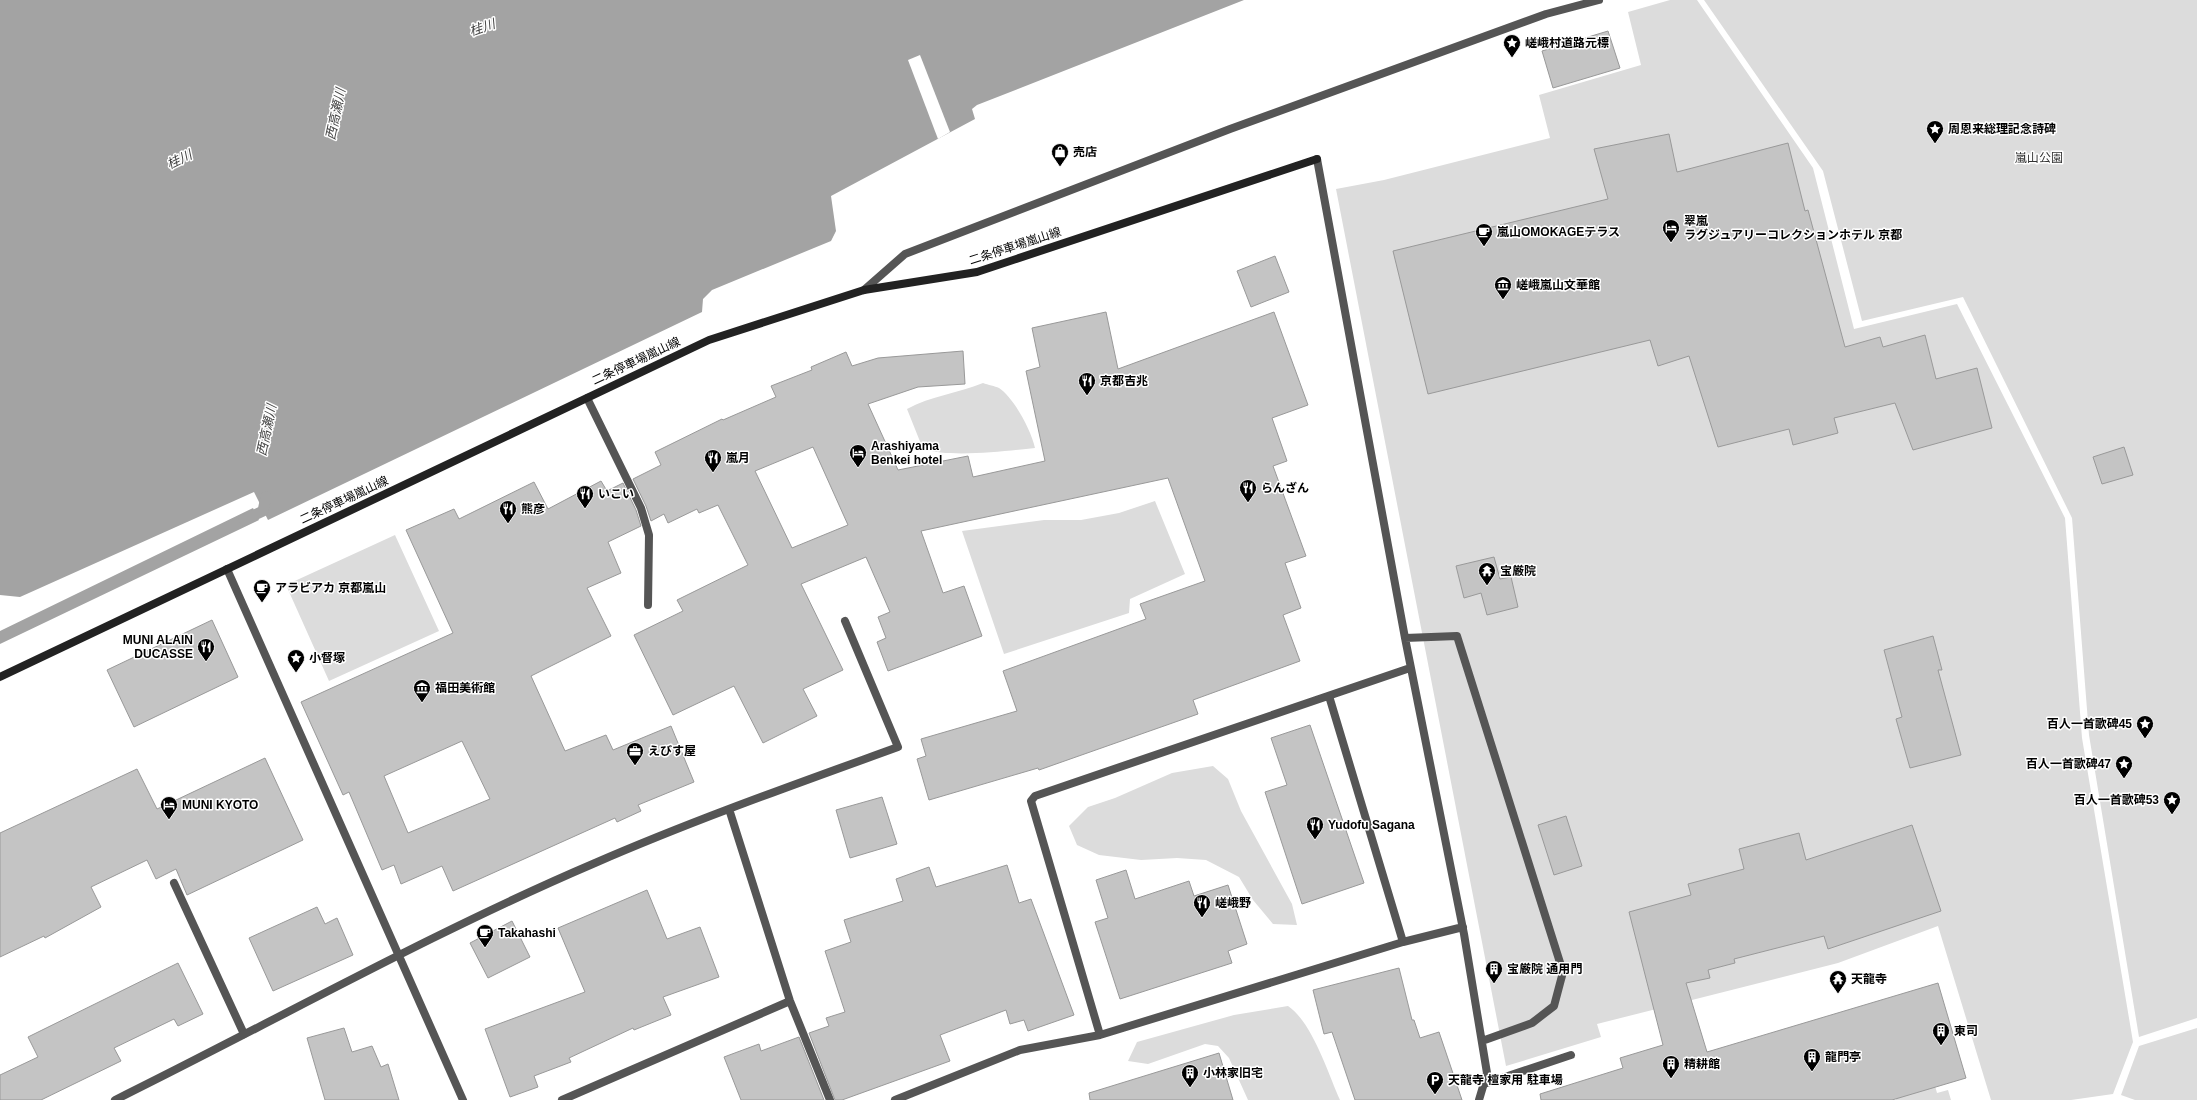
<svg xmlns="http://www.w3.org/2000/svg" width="2197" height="1100" font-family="Arial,'Noto Sans JP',sans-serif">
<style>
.green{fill:#dcdcdc}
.water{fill:#a3a3a3}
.pier{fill:#fff}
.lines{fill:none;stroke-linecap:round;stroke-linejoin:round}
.stream{stroke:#a3a3a3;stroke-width:11}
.building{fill:#c4c4c4;stroke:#999;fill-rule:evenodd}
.service{stroke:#555;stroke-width:8}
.pedestrian{stroke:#555;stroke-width:8}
.minor{stroke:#555;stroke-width:8}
.secondary{stroke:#222;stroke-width:8}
.labels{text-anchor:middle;stroke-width:3;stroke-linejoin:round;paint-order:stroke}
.poi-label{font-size:12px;font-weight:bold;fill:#000;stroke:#fff;text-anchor:start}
.park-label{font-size:12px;fill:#333;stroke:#fff}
.street-label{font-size:12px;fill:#000;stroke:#fff}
.water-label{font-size:13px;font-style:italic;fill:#444;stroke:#fff}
</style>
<rect width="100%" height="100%" fill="#fff"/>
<!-- green -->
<path class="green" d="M 1670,0 L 1697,0 L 1813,168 L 1854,329 L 1957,304 L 2065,518 L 2082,738 L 2133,1042 L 2113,1094 L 2071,1100 L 1991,1100 L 1938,926 L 1838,963 L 1597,1024 L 1601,1037 L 1506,1066 L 1336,189 L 1384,180 L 1550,138 L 1539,95 L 1641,65 L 1628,12 Z
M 1704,0 L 2197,0 L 2197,1018 L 2139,1037 L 2089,735 L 2072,518 L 1963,297 L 1862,321 L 1823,171 Z
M 983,383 C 988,385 995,386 999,388 C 1014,398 1031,430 1035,448 C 1005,451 951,458 923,449 L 907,409 C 931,396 958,393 983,383 Z
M 1155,501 L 1185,574 L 1130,599 L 1129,613 L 1004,654 L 962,531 L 1044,520 L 1081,520 L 1119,513 Z
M 395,535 L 439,631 L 329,681 L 286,585 Z
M 1213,766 L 1228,779 L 1241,811 L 1292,904 L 1297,925 L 1273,924 L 1253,900 L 1239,877 L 1206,860 L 1177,858 L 1141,860 L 1099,855 L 1077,845 L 1069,826 L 1088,807 L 1115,798 L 1172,773 Z
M 1288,1006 C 1312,1022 1328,1073 1340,1100 L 1248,1100 L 1229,1058 L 1218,1046 L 1205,1044 L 1148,1064 L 1128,1061 L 1137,1042 L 1234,1015 Z
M 2197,1028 L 2197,1100 L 2135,1100 L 2121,1095 L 2139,1046 Z
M 1931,1071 L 1937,1093 L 1948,1090 L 1951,1100 L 1896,1100 L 1890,1084 Z"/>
<!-- water -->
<path class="water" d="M 0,0 L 1244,0 L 977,105 L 972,109 L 975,119 L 831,196 L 836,231 L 831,241 L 712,290 L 703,299 L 702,312 L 268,520 L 254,492 L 20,597 L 0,595 Z
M 253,508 L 259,520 L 0,644 L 0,631 Z"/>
<!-- pier -->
<path class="pier" d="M 920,55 L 950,132 L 938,139 L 908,60 Z"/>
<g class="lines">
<!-- stream -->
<path class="stream" d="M 244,520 L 263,511 L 266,497"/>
</g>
<!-- building -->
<path class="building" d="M 1608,31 L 1620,68 L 1553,88 L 1542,51 Z
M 1669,134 L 1677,172 L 1788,143 L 1805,211 L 1808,210 L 1845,347 L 1880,337 L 1883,347 L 1925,335 L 1936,379 L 1977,368 L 1992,428 L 1913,450 L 1895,403 L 1834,418 L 1838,433 L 1793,445 L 1789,429 L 1718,447 L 1689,356 L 1658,366 L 1650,340 L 1428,394 L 1393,251 L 1608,199 L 1594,149 Z
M 1275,256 L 1289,292 L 1251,307 L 1237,271 Z
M 1106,312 L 1118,369 L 1274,312 L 1308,405 L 1272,418 L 1287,461 L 1273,466 L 1306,556 L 1285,563 L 1301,608 L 1283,615 L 1300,661 L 1193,700 L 1198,714 L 1039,770 L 1038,768 L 929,800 L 917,759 L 926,756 L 921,739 L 1017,711 L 1003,671 L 1146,619 L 1140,604 L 1205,581 L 1168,478 L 921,531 L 943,593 L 964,586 L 982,636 L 888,671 L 877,642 L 886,638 L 878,617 L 890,612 L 866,557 L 801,584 L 843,670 L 803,689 L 817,716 L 763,743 L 734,686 L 673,715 L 634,635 L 683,611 L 677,600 L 748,565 L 718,505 L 699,513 L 697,509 L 668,523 L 664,514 L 651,521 L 646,506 L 633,479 L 661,465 L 655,452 L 722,419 L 723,420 L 776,397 L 771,386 L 812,370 L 811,367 L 846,352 L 852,366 L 878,358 L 963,351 L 965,384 L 918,387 L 868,404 L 898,470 L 968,456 L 973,477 L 1045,461 L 1026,371 L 1040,367 L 1032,328 ZM 813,447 L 848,525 L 792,548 L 755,471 Z
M 2124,447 L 2133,475 L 2102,484 L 2093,457 Z
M 601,481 L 607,491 L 623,483 L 636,510 L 641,526 L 608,542 L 621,573 L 587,588 L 611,636 L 531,676 L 565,751 L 606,735 L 613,750 L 671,726 L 694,782 L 638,805 L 641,811 L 617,822 L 615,818 L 453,891 L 442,866 L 401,884 L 394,865 L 382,870 L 349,792 L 343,795 L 301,702 L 453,633 L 406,530 L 454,509 L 459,519 L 534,482 L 548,509 ZM 462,741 L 490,799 L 408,833 L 384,776 Z
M 1494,557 L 1500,579 L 1511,577 L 1518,607 L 1487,615 L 1481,593 L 1464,598 L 1456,566 Z
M 212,620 L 238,677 L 134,727 L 107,670 Z
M 1933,636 L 1942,670 L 1938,670 L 1961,755 L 1910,768 L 1896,719 L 1902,717 L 1884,650 Z
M 1310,725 L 1364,883 L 1302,904 L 1265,792 L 1287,785 L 1271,738 Z
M 265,758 L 303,840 L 187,895 L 176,869 L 156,879 L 147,860 L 91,887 L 101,907 L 45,938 L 44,936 L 0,957 L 0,833 L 137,769 L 157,809 Z
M 882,797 L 897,844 L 850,858 L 836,810 Z
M 1566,816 L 1582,866 L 1554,875 L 1538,825 Z
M 1912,825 L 1941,911 L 1828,949 L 1824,936 L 1734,959 L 1735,963 L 1708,970 L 1710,978 L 1686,983 L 1707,1052 L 1938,983 L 1966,1078 L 1892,1100 L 1541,1100 L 1540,1094 L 1623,1068 L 1620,1058 L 1663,1045 L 1629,912 L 1691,895 L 1688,884 L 1744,869 L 1739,849 L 1799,833 L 1806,860 Z
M 1007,865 L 1019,903 L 1031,899 L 1074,1015 L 1028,1031 L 1024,1020 L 1010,1024 L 1006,1010 L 940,1035 L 950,1061 L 842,1100 L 835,1100 L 809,1033 L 829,1026 L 826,1018 L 845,1012 L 825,951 L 851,942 L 844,920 L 903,901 L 896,879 L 929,867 L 936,887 Z
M 1126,870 L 1135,899 L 1189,881 L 1194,896 L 1228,885 L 1247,944 L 1228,951 L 1232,963 L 1120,999 L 1095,922 L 1108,918 L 1096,880 Z
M 647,890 L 667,939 L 700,927 L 719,977 L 663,997 L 671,1015 L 634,1030 L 633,1028 L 569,1058 L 571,1062 L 534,1076 L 538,1087 L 510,1097 L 485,1029 L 585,992 L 558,928 Z
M 317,907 L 325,924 L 337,918 L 353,955 L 273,991 L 249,938 Z
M 512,921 L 530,957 L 488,978 L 470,943 Z
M 178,963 L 203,1014 L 178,1026 L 174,1019 L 114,1048 L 121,1061 L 41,1100 L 0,1100 L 0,1075 L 38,1057 L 28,1037 Z
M 1399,968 L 1412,1020 L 1414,1020 L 1420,1038 L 1439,1032 L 1462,1100 L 1355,1100 L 1332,1032 L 1324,1034 L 1313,990 Z
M 344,1028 L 352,1052 L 372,1046 L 381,1067 L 388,1064 L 399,1100 L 325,1100 L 307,1038 Z
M 799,1037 L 824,1100 L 741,1100 L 724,1057 L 759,1044 L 761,1051 Z
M 1219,1053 L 1233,1100 L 1090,1100 L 1089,1093 Z"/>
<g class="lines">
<!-- service -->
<path class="service" d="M 587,398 L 641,508 L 649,535 L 648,605
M 174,883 L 244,1034
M 1484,1084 L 1571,1055"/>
<!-- pedestrian -->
<path class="pedestrian" d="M 864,290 L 905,254 L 1230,129 L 1546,14 L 1599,0"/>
<!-- minor -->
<path class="minor" d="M 1317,159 L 1405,638 L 1464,934 L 1487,1073 L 1479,1100
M 227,569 L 463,1100
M 1405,638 L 1457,636 L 1563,972 L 1554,1006 L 1532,1023 L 1482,1041
M 729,809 L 790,1001 L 830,1100
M 1403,942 L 1463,927
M 1100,1035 L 1031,801 L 1035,796 L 1410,668
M 115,1100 C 275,1021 431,933 595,863 C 694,820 796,784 898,747 L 845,621
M 562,1100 L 790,1001
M 895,1100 L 1020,1050 L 1100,1035 L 1403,942 L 1329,696"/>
<!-- secondary -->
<path class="secondary" d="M 0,677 L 709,340 L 864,290 L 977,272 L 1317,159"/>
</g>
<!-- icons -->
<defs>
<symbol id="sight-pin" viewBox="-11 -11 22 30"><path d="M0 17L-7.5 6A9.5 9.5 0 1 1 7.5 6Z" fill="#000" stroke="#fff"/><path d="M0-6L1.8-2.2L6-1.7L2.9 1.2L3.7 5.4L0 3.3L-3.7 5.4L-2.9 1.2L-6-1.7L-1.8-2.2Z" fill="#fff"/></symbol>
<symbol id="shop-pin" viewBox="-11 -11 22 30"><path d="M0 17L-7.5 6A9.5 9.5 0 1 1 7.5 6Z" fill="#000" stroke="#fff"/><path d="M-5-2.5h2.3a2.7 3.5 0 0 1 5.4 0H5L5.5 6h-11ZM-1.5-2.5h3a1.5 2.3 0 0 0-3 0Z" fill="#fff"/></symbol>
<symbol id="hotel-pin" viewBox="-11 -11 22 30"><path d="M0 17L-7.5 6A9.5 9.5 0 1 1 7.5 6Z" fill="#000" stroke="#fff"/><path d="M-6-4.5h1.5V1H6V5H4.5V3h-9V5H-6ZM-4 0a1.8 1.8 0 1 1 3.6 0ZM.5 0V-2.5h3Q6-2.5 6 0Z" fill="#fff"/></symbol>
<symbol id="cafe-pin" viewBox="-11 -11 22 30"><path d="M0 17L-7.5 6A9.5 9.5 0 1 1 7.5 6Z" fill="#000" stroke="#fff"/><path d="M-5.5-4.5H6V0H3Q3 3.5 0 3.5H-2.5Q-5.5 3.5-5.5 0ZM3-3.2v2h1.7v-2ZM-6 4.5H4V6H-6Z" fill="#fff"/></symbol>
<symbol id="museum-pin" viewBox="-11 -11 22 30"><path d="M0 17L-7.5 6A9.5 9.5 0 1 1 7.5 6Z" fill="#000" stroke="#fff"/><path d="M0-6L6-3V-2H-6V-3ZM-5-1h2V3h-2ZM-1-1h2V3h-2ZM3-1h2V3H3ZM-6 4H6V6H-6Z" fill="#fff"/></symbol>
<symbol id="restaurant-pin" viewBox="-11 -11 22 30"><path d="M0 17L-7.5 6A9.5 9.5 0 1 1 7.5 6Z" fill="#000" stroke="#fff"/><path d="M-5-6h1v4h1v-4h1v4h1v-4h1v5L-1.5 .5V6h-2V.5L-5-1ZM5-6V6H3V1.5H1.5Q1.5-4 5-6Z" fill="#fff"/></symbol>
<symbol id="temple-pin" viewBox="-11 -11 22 30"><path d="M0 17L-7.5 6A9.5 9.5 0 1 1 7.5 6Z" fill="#000" stroke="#fff"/><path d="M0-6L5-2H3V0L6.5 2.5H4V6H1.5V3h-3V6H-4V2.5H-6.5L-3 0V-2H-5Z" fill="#fff"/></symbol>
<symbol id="office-pin" viewBox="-11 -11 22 30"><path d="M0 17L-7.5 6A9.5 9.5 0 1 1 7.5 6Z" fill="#000" stroke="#fff"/><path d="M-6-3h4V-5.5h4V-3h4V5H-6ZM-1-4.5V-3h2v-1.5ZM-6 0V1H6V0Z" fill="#fff"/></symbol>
<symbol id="building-pin" viewBox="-11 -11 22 30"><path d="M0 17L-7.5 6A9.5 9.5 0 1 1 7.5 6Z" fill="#000" stroke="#fff"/><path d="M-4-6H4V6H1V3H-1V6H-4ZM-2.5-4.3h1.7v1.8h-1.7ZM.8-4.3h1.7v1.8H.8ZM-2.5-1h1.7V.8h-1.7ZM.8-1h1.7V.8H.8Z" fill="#fff"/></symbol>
<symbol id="parking-pin" viewBox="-11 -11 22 30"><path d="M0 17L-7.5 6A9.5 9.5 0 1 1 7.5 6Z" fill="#000" stroke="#fff"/><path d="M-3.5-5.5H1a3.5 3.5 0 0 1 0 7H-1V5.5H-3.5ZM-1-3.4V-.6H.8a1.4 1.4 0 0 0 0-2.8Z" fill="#fff"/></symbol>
</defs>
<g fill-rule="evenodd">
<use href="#sight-pin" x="1502" y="33" width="20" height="27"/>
<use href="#sight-pin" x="1925" y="119" width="20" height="27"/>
<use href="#shop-pin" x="1050" y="142" width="20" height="27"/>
<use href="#hotel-pin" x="1661" y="218" width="20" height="27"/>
<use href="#cafe-pin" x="1474" y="222" width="20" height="27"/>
<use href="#museum-pin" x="1493" y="275" width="20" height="27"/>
<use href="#restaurant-pin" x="1077" y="371" width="20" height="27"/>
<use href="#hotel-pin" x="848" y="443" width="20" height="27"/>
<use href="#restaurant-pin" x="703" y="448" width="20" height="27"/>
<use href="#restaurant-pin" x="1238" y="478" width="20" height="27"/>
<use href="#restaurant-pin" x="575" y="484" width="20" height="27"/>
<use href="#restaurant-pin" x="498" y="499" width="20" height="27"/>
<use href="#temple-pin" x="1477" y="561" width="20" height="27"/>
<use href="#cafe-pin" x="252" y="578" width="20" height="27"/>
<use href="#restaurant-pin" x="196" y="637" width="20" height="27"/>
<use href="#sight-pin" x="286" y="648" width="20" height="27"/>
<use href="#museum-pin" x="412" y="678" width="20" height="27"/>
<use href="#sight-pin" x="2135" y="714" width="20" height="27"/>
<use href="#office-pin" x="625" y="741" width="20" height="27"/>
<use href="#sight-pin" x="2114" y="754" width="20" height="27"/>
<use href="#sight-pin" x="2162" y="790" width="20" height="27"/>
<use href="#hotel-pin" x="159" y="795" width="20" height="27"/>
<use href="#restaurant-pin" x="1305" y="815" width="20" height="27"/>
<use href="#restaurant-pin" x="1192" y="893" width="20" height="27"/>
<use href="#cafe-pin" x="475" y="923" width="20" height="27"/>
<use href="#building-pin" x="1484" y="959" width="20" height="27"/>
<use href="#temple-pin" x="1828" y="969" width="20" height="27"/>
<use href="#building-pin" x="1931" y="1021" width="20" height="27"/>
<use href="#building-pin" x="1802" y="1047" width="20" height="27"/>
<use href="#building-pin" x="1661" y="1054" width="20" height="27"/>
<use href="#building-pin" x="1180" y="1063" width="20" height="27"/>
<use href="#parking-pin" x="1425" y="1070" width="20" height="27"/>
</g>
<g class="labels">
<!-- poi labels -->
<g class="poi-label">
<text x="1525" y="47">嵯峨村道路元標</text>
<text x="1948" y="133">周恩来総理記念詩碑</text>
<text x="1073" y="156">売店</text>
<text x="1684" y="225">翠嵐<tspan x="1684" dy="14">ラグジュアリーコレクションホテル 京都</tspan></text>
<text x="1497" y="236">嵐山OMOKAGEテラス</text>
<text x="1516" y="289">嵯峨嵐山文華館</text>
<text x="1100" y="385">京都吉兆</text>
<text x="871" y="450">Arashiyama<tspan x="871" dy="14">Benkei hotel</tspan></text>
<text x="726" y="462">嵐月</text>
<text x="1261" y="492">らんざん</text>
<text x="598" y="498">いこい</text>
<text x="521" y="513">熊彦</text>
<text x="1500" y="575">宝厳院</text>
<text x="275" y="592">アラビアカ 京都嵐山</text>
<text x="193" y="644" text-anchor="end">MUNI ALAIN<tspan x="193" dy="14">DUCASSE</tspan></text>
<text x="309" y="662">小督塚</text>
<text x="435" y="692">福田美術館</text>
<text x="2132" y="728" text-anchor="end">百人一首歌碑45</text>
<text x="648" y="755">えびす屋</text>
<text x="2111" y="768" text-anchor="end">百人一首歌碑47</text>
<text x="2159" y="804" text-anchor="end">百人一首歌碑53</text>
<text x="182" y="809">MUNI KYOTO</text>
<text x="1328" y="829">Yudofu Sagana</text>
<text x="1215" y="907">嵯峨野</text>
<text x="498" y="937">Takahashi</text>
<text x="1507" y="973">宝厳院 通用門</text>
<text x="1851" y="983">天龍寺</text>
<text x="1954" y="1035">東司</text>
<text x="1825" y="1061">龍門亭</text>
<text x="1684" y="1068">精耕館</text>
<text x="1203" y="1077">小林家旧宅</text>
<text x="1448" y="1084">天龍寺 檀家用 駐車場</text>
</g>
<!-- park labels -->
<g class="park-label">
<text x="2039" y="162">嵐山公園</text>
</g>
<!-- street labels -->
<g class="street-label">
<text transform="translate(1015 246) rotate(-18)" y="4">二条停車場嵐山線</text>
<text transform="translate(636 361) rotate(-25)" y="4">二条停車場嵐山線</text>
<text transform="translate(344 500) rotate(-25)" y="4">二条停車場嵐山線</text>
</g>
<!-- water labels -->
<g class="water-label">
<text transform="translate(482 27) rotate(-19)" y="5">桂川</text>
<text transform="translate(335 114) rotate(-78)" y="5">西高瀬川</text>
<text transform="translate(179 159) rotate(-26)" y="5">桂川</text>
<text transform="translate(266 430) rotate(-78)" y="5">西高瀬川</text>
</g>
</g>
</svg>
